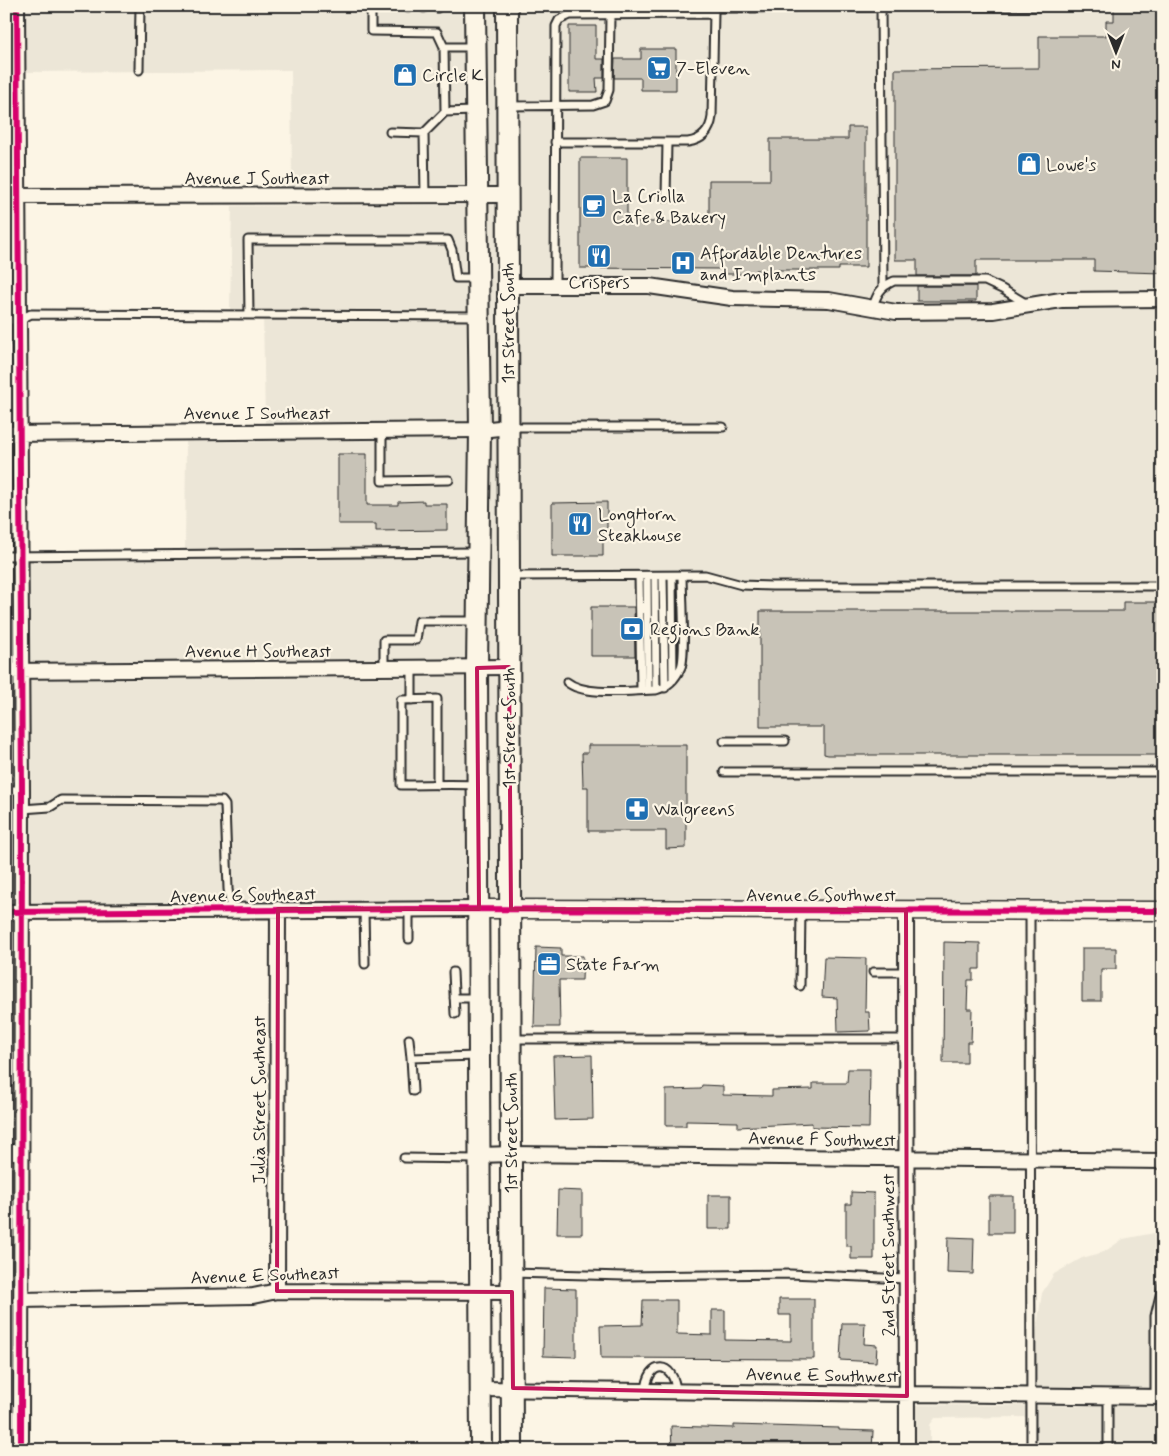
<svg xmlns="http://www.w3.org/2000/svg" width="1169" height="1456" font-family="Mynerve,sans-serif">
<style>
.built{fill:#ece6d7}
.building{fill:#c8c3b7;stroke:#2b2b2b}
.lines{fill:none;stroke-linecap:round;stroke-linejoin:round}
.service-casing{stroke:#2b2b2b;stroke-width:11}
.minor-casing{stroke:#2b2b2b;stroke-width:18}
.tertiary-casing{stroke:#2b2b2b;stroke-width:21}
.secondary-casing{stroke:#2b2b2b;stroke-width:24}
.service{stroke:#fcf5e5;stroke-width:7}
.minor{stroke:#fcf5e5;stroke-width:14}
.tertiary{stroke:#fcf5e5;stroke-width:18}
.secondary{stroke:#fcf5e5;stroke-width:20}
.cycleway-casing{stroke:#fcf5e5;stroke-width:9}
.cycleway{stroke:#d6006c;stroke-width:6}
.marked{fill:none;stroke:#c2185b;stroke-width:4;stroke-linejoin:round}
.labels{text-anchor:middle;stroke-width:4.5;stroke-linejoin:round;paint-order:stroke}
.poi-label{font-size:18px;fill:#2b2b2b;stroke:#fcf5e5;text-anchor:start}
.street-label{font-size:18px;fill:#2b2b2b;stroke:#fcf5e5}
</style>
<rect width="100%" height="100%" fill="#fcf5e5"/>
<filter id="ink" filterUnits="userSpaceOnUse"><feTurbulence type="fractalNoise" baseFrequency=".02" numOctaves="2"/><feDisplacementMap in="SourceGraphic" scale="10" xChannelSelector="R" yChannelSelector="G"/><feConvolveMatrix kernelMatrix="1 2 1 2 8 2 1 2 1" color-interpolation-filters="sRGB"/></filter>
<g filter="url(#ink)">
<!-- built -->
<path class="built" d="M 25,6 L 467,6 L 469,187 L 292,187 L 291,70 L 25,72 Z
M 476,6 L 1163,6 L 1163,911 L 479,909 L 492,430 Z
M 469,205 L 472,421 L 265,423 L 263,311 L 230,310 L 232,206 Z
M 472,439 L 469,659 L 29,662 L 28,551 L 185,553 L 186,442 Z
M 469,677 L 471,900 L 30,903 L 29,680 Z
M 1154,1233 L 1155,1388 L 1028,1387 L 1042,1293 L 1054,1274 L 1082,1258 L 1104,1252 L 1123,1239 Z
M 915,1405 L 1155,1406 L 1156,1450 L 1033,1450 L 1030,1418 L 1026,1417 L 935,1418 L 930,1425 L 930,1450 L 915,1450 Z"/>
<!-- building -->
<path class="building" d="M 1114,6 L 1163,6 L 1163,273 L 1094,271 L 1094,260 L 976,260 L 976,276 L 917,276 L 917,260 L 895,260 L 895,69 L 1039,68 L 1039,36 L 1106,36 L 1106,21 L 1114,21 Z
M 569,26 L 596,26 L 596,59 L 604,59 L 604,78 L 596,78 L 597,92 L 569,92 Z
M 641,49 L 676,49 L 676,90 L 641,90 L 641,78 L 614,78 L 615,59 L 641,59 Z
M 848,127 L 866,127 L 866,267 L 839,267 L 839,270 L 756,270 L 756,274 L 722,274 L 722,269 L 580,268 L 580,158 L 627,158 L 627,222 L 709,222 L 709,180 L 770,180 L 770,139 L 848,139 Z
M 917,286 L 976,286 L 976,301 L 917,301 Z
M 338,454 L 367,454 L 367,505 L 398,505 L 398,502 L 424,501 L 424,504 L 447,504 L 447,530 L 376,531 L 376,524 L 338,524 Z
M 607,502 L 607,531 L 603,531 L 603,556 L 552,556 L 552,503 Z
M 1123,602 L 1163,602 L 1163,755 L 828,755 L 824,754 L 824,727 L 760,727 L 760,611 L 1123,611 Z
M 591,607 L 634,607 L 635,656 L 591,656 Z
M 588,745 L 686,745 L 686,848 L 666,849 L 666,831 L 588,831 L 588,787 L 583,787 L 582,753 L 588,753 Z
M 944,942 L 980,943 L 980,969 L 973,969 L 973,980 L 968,980 L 967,1009 L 972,1009 L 971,1042 L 967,1042 L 967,1063 L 943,1063 Z
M 536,947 L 561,948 L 561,956 L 583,956 L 582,980 L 559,980 L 560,1027 L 534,1027 Z
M 1082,948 L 1116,948 L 1116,969 L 1101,969 L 1101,1001 L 1082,1001 Z
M 824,957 L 866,958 L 865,1012 L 869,1012 L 870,1031 L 838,1032 L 837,998 L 822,997 Z
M 592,1055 L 593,1119 L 555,1120 L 553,1056 Z
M 848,1069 L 870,1069 L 869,1128 L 812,1127 L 812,1123 L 738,1127 L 738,1122 L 686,1121 L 686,1126 L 666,1126 L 666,1090 L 701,1089 L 702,1085 L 723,1086 L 723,1095 L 772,1096 L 772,1090 L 813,1089 L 813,1083 L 847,1083 Z
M 558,1190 L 582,1191 L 582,1234 L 557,1234 Z
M 851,1192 L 874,1193 L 874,1259 L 851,1259 L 851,1246 L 846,1246 L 846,1204 L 851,1204 Z
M 708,1195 L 731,1195 L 731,1229 L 708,1229 Z
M 989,1196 L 1013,1196 L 1013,1233 L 989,1233 Z
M 948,1237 L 974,1238 L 973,1274 L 947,1273 Z
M 544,1288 L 576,1289 L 576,1357 L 543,1356 Z
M 779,1299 L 814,1299 L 814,1359 L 601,1358 L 600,1326 L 642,1325 L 643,1300 L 677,1300 L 677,1334 L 712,1335 L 712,1310 L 725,1310 L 725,1340 L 791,1341 L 791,1315 L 779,1315 Z
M 842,1323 L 865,1323 L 864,1344 L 877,1345 L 876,1362 L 840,1360 Z
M 734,1425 L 839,1428 L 839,1430 L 873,1431 L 872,1450 L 672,1450 L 671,1426 L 734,1428 Z"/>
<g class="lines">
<defs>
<path id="service" d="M 371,6 L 371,31 L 437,32 L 444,47 L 445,112 L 424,133 L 425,196
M 408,6 L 408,8
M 424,6 L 424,8
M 881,6 L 883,286
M 437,8 L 437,6
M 714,8 L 1094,6
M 444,47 L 474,47
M 139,70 L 140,6
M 6,74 L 17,74
M 508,106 L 593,105 L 605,101 L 609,90 L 610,15
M 445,112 L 474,111
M 390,132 L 424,133
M 555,142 L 688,142 C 702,140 710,132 712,117 L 714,11
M 666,198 L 667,142
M 555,286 L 556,26 L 559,20 L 570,15 L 713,14
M 872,309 C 877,294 880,287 894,281 L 985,281 L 1002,289 L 1027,304
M 249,315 L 248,240 L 448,240 L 452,250 L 456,278 L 478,278
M 6,320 L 19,320 L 31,314 L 477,316
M 511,427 L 723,427
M 382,431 L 382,481 L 449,480
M 6,556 L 476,552
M 511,576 L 705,575 L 742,585 L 772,586 L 1163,586
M 639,576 L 641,690
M 647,576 L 648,690
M 655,576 L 656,690
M 663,576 L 665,688
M 672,576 L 673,680
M 384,669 L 384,640 L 416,640 L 419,621 L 477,621
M 412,669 L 412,700
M 567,682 C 585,697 633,690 656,690 C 668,687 676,679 681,667 C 686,657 682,592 682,576
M 724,741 L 785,741
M 724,772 L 1163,772
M 437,785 L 437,699 L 401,700 L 401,785 C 426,785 451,784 475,785
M 6,790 L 22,790
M 22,809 L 50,807 L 61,800 L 222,801 L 225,805 L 228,889 L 231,910
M 364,909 L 365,964
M 1030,910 L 1031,1450
M 409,939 L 409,909
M 453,972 L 455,1014
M 873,972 L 906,972
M 800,986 L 801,910
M 454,998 L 476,998
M 409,1039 L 411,1058
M 511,1039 L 906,1039
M 413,1091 L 411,1058 L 477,1056
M 404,1158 L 477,1159
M 512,1273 L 624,1276 L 790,1274 L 907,1279
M 646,1391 C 648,1359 674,1361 676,1391
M 1155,1397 L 1155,1316 L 1163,1283
M 1108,1450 L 1108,1397"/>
<path id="minor" d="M 17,6 L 22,790 L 21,1450
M 6,196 L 507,195
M 508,286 L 649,286 L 732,298 L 829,300 L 896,312 L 993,311 L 1061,300 L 1163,299
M 6,434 L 480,430 L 509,427
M 6,671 L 509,667
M 906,910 L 907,1450
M 6,912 L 479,909
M 6,1152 L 20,1152
M 480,1155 L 511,1154 L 1163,1161
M 277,1291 L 278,909
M 20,1300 L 253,1296 L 277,1291 L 512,1292
M 481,1389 L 1163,1397"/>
<path id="tertiary" d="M 479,909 L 1163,911"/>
<path id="secondary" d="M 475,6 L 480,430 L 477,668 L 481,1450
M 507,6 L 512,1450"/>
</defs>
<!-- service casing -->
<use href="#service" class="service-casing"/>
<!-- minor casing -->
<use href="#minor" class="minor-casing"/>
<!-- tertiary casing -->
<use href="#tertiary" class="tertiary-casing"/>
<!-- secondary casing -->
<use href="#secondary" class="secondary-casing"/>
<!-- service -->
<use href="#service" class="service"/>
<!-- minor -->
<use href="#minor" class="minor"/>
<!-- tertiary -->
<use href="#tertiary" class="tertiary"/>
<!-- secondary -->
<use href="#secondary" class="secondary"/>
<defs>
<path id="cycleway" d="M 17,6 L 22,790 L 21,1450
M 6,912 L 409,909 L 1163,911"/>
</defs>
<!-- cycleway casing -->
<use href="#cycleway" class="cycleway-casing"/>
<!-- cycleway -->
<use href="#cycleway" class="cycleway"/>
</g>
</g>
<!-- marked area -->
<path class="marked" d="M 509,667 L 511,909 L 906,910 L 907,1396 L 513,1388 L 512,1292 L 277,1291 L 278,909 L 479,909 L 477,668 Z"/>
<!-- icons -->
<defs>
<symbol id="supermarket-square" viewBox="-11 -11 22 22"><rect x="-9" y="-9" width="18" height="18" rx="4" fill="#1f6fb2" stroke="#fcf5e5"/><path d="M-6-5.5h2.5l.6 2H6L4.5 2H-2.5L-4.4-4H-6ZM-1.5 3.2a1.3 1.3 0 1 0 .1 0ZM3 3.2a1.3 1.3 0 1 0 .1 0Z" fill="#fff"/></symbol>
<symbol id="shop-square" viewBox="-11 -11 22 22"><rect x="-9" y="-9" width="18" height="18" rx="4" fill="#1f6fb2" stroke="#fcf5e5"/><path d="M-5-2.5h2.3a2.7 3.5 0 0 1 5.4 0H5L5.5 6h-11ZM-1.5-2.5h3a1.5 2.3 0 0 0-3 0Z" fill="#fff"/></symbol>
<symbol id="cafe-square" viewBox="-11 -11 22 22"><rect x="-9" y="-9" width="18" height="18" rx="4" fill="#1f6fb2" stroke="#fcf5e5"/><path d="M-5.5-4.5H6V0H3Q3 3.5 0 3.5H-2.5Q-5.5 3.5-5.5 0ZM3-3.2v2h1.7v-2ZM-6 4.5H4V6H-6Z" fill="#fff"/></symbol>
<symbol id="restaurant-square" viewBox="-11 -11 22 22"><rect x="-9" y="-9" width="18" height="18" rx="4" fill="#1f6fb2" stroke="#fcf5e5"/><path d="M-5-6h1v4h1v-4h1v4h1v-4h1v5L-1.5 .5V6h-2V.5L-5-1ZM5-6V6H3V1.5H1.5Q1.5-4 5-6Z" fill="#fff"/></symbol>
<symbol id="hospital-square" viewBox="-11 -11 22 22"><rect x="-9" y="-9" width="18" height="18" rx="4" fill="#1f6fb2" stroke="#fcf5e5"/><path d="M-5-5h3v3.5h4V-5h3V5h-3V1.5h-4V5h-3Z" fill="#fff"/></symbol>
<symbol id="bank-square" viewBox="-11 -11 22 22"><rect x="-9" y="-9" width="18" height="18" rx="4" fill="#1f6fb2" stroke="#fcf5e5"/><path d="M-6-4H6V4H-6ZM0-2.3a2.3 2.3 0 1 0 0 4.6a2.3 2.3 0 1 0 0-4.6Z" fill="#fff"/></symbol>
<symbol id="pharmacy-square" viewBox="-11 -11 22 22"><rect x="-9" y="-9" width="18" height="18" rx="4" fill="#1f6fb2" stroke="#fcf5e5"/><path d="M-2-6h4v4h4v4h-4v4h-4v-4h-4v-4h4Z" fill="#fff"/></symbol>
<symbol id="office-square" viewBox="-11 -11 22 22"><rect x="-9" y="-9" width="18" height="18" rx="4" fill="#1f6fb2" stroke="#fcf5e5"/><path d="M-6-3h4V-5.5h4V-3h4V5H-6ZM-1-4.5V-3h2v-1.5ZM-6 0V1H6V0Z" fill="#fff"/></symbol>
</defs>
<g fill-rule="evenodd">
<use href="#supermarket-square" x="645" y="54" width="28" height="28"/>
<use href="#shop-square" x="391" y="61" width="28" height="28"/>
<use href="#shop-square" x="1015" y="150" width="28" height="28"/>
<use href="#cafe-square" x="580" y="192" width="28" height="28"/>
<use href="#restaurant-square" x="585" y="242" width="28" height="28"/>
<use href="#hospital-square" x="669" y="249" width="28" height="28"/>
<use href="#restaurant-square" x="566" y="510" width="28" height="28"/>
<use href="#bank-square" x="618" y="615" width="28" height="28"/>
<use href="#pharmacy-square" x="623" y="795" width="28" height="28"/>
<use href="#office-square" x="535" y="950" width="28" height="28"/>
</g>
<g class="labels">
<!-- poi labels -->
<g class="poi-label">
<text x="676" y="74">7-Eleven</text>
<text x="422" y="81">Circle K</text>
<text x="1046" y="170">Lowe's</text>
<text x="612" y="202">La Criolla<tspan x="612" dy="21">Cafe &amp; Bakery</tspan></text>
<text x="700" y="259">Affordable Dentures<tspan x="700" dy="21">and Implants</tspan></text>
<text x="599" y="288" text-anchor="middle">Crispers</text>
<text x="598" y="520">LongHorn<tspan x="598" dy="21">Steakhouse</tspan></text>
<text x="650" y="635">Regions Bank</text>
<text x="654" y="815">Walgreens</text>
<text x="566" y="970">State Farm</text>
</g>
<!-- street labels -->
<g class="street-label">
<text x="257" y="184">Avenue J Southeast</text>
<text transform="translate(508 323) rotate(-90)" y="6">1st Street South</text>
<text x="257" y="419">Avenue I Southeast</text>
<text x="258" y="657">Avenue H Southeast</text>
<text transform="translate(509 728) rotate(-90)" y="6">1st Street South</text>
<text transform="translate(243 895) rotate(-1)" y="6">Avenue G Southeast</text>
<text x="821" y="901">Avenue G Southwest</text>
<text transform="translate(259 1100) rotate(-90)" y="6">Julia Street Southeast</text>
<text transform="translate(511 1133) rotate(-90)" y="6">1st Street South</text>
<text transform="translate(822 1139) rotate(1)" y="6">Avenue F Southwest</text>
<text transform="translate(888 1255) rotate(-90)" y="6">2nd Street Southwest</text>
<text transform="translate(265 1275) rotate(-2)" y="6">Avenue E Southeast</text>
<text transform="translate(822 1375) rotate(1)" y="6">Avenue E Southwest</text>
</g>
</g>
<!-- margin -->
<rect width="1169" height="1456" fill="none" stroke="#fcf5e5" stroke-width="25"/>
<rect x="12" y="12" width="1144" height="1431" fill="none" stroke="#2b2b2b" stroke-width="2" filter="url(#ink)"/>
<!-- north arrow -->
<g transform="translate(1116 52) rotate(180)" stroke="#fcf5e5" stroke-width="4" paint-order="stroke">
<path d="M0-4L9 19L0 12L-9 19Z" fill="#2b2b2b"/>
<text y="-8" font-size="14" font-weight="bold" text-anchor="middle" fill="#2b2b2b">N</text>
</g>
</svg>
